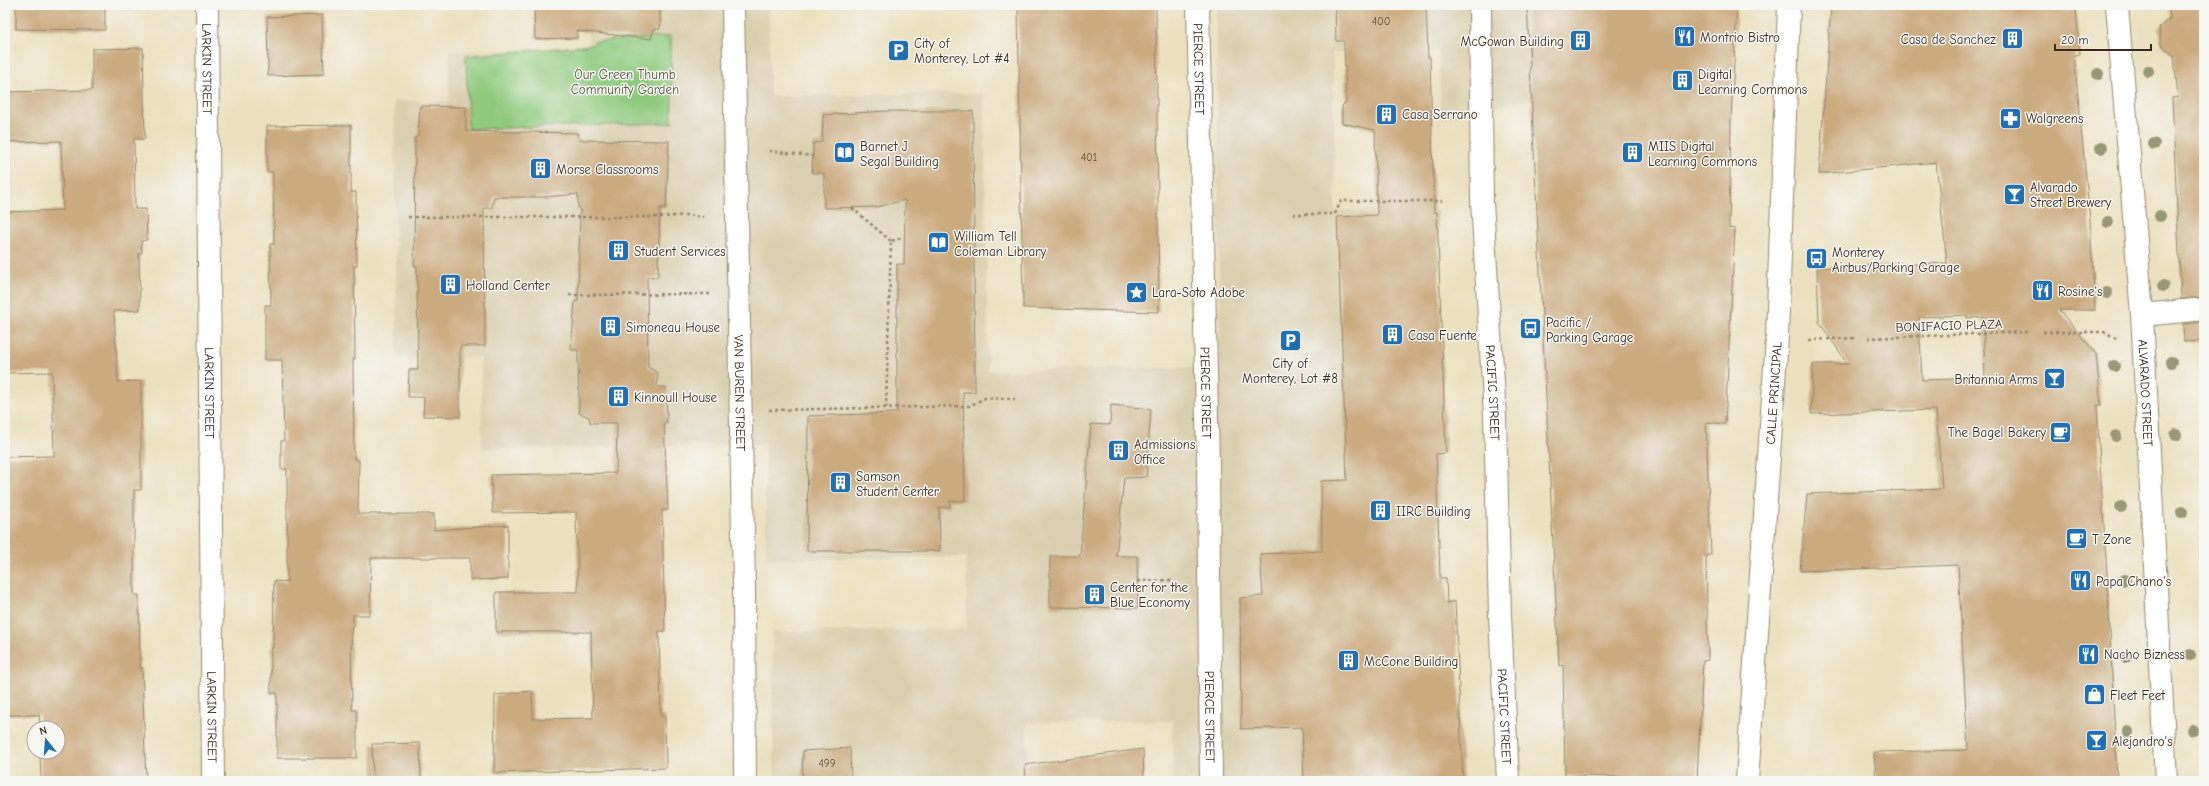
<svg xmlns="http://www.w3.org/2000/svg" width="2209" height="786" font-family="'Comic Neue',sans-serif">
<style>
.built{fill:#dad0b1}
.green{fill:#90ca7e;stroke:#667a4e}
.building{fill:#cbab80;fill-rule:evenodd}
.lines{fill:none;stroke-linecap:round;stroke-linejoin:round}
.minor-casing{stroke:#93866f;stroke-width:24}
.tertiary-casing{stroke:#93866f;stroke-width:24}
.secondary-casing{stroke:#93866f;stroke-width:24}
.path{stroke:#93866f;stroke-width:2.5;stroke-dasharray:3 3;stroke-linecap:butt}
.minor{stroke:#fff;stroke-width:22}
.tertiary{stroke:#fff;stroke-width:22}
.secondary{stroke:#fff;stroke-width:22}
.tree{fill:#989777}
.labels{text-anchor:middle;stroke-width:3;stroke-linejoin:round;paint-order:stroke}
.number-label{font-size:11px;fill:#5f4a36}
.poi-label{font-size:13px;fill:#3b2a1e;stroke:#f6f6f2;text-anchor:start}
.street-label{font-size:13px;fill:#3b2a1e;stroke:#f6f6f2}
.park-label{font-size:13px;fill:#545a3b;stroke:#f6f6f2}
</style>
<rect width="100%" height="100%" fill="#f6f6f2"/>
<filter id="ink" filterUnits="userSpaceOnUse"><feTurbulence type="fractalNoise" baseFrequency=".025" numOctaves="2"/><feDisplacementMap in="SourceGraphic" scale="8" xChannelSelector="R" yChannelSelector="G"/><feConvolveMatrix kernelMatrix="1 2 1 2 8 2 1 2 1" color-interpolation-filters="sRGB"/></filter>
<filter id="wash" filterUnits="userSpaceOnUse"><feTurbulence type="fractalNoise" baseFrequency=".012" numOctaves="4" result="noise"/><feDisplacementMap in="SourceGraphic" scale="16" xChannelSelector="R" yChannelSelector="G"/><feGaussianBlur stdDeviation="0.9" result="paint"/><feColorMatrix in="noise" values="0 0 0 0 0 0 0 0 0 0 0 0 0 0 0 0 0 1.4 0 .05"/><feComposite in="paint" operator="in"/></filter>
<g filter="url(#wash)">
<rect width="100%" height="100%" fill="#ebe1c0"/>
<!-- built -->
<path class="built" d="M 588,5 L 769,5 L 770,96 L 984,93 L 988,371 L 1220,367 L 1216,5 L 1634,5 L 1658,58 L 1735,61 L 1732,102 L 1533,99 L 1440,119 L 1439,52 L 1333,53 L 1335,210 L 1437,209 L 1437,212 L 1444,781 L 1173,781 L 1172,721 L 1027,723 L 1028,781 L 774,781 L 772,632 L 967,629 L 966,557 L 766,559 L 765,444 L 482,449 L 481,357 L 397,358 L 394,101 L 449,101 L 449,51 L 588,49 Z"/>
<!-- green -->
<path class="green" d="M 671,36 L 672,123 L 468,129 L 466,56 L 592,45 L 594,42 Z"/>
<g id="blocks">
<!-- building -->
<path class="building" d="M 16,5 L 105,5 L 105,30 L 16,29 Z
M 534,5 L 660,5 L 660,29 L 654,29 L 651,39 L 577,31 L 577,38 L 535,39 Z
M 1018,5 L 1156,5 L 1159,312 L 1023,308 Z
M 1335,5 L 1426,5 L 1428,57 L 1430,57 L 1434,212 L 1437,212 L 1446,453 L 1436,454 L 1440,578 L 1446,578 L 1447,603 L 1455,601 L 1463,781 L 1304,781 L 1302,727 L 1241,729 L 1240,598 L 1263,596 L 1260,554 L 1322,551 L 1321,481 L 1347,480 L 1337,217 L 1377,215 L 1375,130 L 1342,123 L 1342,106 L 1346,102 L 1344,41 L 1336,41 Z
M 1527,5 L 1737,5 L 1731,120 L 1729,228 L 1735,229 L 1725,424 L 1706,422 L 1711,555 L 1706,555 L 1708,660 L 1703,661 L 1697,781 L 1633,781 L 1634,777 L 1565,776 L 1563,665 L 1559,666 Z
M 1831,5 L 2070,5 L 2071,9 L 2076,9 L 2080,54 L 2074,55 L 2090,220 L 2095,310 L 2059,310 L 2096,354 L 2101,405 L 2097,405 L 2099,447 L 2108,591 L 2117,781 L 1876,781 L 1874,752 L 1968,750 L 1958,565 L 1800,571 L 1807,494 L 1942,489 L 1936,410 L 1811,414 L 1813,364 L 1848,364 L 1819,322 L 1817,268 L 1947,263 L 1936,162 L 1819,174 ZM 1967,315 L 1967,318 L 1983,317 L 1985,378 L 1922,380 L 1919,317 Z
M 2169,5 L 2204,5 L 2204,297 L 2181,299 L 2172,98 L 2178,97 L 2174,56 L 2161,44 L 2159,27 L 2170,18 Z
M 322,15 L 324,74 L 268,76 L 267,17 Z
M 143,48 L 145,139 L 134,139 L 135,209 L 146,209 L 147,240 L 141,241 L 142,253 L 139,253 L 140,310 L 114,311 L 118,382 L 141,381 L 141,490 L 134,490 L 134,595 L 139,595 L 140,668 L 142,668 L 146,781 L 41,781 L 40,752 L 58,752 L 58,728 L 40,728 L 39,715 L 5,715 L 5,457 L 54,456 L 52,372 L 5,373 L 5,212 L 63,210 L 61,141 L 5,142 L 5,92 L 92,90 L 92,49 Z
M 420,106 L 466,107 L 466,131 L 577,133 L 579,140 L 669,141 L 666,208 L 660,208 L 658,277 L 647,277 L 648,367 L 658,373 L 657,387 L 666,387 L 667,423 L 664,423 L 668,510 L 662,510 L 665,631 L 659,631 L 661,716 L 665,716 L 666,768 L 494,773 L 495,695 L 532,691 L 533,719 L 593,718 L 591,632 L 496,632 L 496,592 L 578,592 L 576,512 L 493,513 L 491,475 L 616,473 L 617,423 L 590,423 L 589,417 L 579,413 L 578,350 L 571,350 L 575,301 L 578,301 L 580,208 L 578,208 L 578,194 L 545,197 L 494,197 L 492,208 L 484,208 L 485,346 L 460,346 L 460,417 L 423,416 L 424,397 L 408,397 L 409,370 L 418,370 L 417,266 L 414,266 L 415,138 L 418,135 Z
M 886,111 L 973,111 L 975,392 L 963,392 L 965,501 L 950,501 L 950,507 L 939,507 L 940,551 L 807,551 L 808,416 L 896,413 L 897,412 L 897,264 L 904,264 L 905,200 L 877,207 L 824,208 L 824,173 L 812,173 L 813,143 L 822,142 L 823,115 Z
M 351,125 L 351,192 L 356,192 L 357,266 L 354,266 L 355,359 L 353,359 L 354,459 L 359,460 L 358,514 L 434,514 L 434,530 L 508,525 L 508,579 L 470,580 L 470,558 L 371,558 L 370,615 L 353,615 L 353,628 L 351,628 L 352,710 L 357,710 L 357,758 L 277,758 L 277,693 L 271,693 L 271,648 L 273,648 L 274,581 L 287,582 L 287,469 L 281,469 L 281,441 L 284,441 L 282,360 L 265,360 L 265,305 L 271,305 L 270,244 L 274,244 L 273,172 L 267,172 L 267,126 Z
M 2204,322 L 2204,341 L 2184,342 L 2183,324 Z
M 1111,405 L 1151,409 L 1146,477 L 1124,478 L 1116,556 L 1137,556 L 1138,608 L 1050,607 L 1050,556 L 1080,556 L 1091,424 L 1110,425 Z
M 420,743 L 421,781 L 373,781 L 372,744 Z
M 850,748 L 851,781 L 802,781 L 803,751 Z
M 1143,749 L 1144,781 L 1026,781 L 1025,765 Z"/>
</g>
</g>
<g filter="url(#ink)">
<use href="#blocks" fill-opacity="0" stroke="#93866f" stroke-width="1"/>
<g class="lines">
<defs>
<g id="minor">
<path id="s1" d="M 207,5 L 213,781"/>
<path id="s2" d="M 733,5 L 744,588 L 745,781"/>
<path id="s3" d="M 1198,5 L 1208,463 L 1211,781"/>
<path d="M 2142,315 L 2204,309"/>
<path id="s4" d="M 1747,781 L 1777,338 L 1789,5"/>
</g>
<g id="tertiary">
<path id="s5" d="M 2117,5 L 2142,315 L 2166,781"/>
</g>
<g id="secondary">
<path id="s6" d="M 1480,5 L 1482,202 L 1495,416 L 1500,616 L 1508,781"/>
</g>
</defs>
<!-- minor casing -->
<use href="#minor" class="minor-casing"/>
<!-- tertiary casing -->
<use href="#tertiary" class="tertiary-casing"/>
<!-- secondary casing -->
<use href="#secondary" class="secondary-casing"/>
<!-- path -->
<path class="path" d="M 769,151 L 813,156
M 852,208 L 891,241
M 1293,214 L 1335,214 L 1341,201 L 1442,201
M 408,217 L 664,217 L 687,215 L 703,217
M 569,295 L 712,294
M 650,328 L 712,329
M 2043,332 L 2104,332 L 2116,338
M 1868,338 L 2030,332
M 1809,340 L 1855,338
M 886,408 L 891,241 L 902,238
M 769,410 L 969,406 L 985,398 L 1015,399
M 1138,581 L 1173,580
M 2201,667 L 2204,667"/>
<!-- minor -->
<use href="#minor" class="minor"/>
<!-- tertiary -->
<use href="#tertiary" class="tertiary"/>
<!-- secondary -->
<use href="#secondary" class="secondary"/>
</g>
<!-- trees -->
<g class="tree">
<circle cx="2148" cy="71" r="6"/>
<circle cx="2098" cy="74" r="6"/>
<circle cx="2154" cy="144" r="6"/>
<circle cx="2101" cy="148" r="6"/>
<circle cx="2160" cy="216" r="6"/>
<circle cx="2108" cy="222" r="6"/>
<circle cx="2163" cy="286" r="6"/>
<circle cx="2107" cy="293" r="6"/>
<circle cx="2171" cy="362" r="6"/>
<circle cx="2114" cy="366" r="6"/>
<circle cx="2176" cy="435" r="6"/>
<circle cx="2116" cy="436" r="6"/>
<circle cx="2121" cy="507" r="6"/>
<circle cx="2182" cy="512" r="6"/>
<circle cx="2125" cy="580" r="6"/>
<circle cx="2190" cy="655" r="6"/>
<circle cx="2125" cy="657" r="6"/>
<circle cx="2193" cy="730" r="6"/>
<circle cx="2128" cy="732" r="6"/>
</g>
</g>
<!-- icons -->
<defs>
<symbol id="restaurant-square" viewBox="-11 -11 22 22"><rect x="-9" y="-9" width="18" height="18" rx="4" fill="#1f6fb2" stroke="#f6f6f2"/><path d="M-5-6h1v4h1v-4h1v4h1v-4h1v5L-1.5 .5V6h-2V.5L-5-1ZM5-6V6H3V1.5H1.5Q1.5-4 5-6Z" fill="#fff"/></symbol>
<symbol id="building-square" viewBox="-11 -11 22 22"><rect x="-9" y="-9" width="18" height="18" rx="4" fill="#1f6fb2" stroke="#f6f6f2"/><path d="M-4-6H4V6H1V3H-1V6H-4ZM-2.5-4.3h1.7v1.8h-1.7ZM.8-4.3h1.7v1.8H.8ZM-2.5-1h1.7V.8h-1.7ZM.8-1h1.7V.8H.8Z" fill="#fff"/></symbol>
<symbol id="parking-square" viewBox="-11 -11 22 22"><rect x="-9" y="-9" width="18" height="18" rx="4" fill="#1f6fb2" stroke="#f6f6f2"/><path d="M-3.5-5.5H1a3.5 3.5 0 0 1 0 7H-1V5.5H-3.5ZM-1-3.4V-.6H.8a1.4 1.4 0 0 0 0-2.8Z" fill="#fff"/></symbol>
<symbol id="pharmacy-square" viewBox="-11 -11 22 22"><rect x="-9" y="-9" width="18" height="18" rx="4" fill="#1f6fb2" stroke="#f6f6f2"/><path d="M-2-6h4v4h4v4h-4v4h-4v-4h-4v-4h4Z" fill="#fff"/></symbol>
<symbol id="library-square" viewBox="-11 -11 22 22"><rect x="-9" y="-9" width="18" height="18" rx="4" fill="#1f6fb2" stroke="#f6f6f2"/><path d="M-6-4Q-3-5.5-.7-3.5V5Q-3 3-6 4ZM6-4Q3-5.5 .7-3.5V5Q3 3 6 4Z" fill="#fff"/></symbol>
<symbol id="bar-square" viewBox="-11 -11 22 22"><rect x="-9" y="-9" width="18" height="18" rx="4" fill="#1f6fb2" stroke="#f6f6f2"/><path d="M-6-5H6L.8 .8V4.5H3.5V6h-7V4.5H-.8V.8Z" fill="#fff"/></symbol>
<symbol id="bus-square" viewBox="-11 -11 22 22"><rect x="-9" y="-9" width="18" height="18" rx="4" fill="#1f6fb2" stroke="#f6f6f2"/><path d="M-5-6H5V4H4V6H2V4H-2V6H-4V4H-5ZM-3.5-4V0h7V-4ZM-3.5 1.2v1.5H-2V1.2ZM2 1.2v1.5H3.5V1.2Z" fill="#fff"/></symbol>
<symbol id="sight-square" viewBox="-11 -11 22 22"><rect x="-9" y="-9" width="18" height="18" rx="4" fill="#1f6fb2" stroke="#f6f6f2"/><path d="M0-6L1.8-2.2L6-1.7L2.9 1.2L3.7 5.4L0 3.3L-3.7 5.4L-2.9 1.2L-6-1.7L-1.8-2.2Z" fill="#fff"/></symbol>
<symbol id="cafe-square" viewBox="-11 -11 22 22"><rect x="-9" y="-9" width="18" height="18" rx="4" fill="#1f6fb2" stroke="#f6f6f2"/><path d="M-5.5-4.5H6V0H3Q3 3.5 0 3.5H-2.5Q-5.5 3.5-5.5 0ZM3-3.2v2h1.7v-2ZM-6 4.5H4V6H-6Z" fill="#fff"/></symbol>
<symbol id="shop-square" viewBox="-11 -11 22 22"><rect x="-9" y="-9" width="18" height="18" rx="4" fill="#1f6fb2" stroke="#f6f6f2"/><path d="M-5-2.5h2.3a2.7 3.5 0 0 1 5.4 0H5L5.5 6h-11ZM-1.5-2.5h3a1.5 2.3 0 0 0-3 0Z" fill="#fff"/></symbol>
</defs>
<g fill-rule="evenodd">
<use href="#restaurant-square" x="1672" y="24" width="25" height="25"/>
<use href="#building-square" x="2000" y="26" width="25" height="25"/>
<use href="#building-square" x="1568" y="28" width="25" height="25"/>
<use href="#parking-square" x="886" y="38" width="25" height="25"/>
<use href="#building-square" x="1670" y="68" width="25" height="25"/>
<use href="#building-square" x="1374" y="102" width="25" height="25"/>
<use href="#pharmacy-square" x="1998" y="106" width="25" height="25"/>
<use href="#library-square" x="832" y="140" width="25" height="25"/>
<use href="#building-square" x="1620" y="140" width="25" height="25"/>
<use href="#building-square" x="528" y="156" width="25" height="25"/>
<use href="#bar-square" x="2002" y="182" width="25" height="25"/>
<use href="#library-square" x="926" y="230" width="25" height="25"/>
<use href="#building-square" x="606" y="238" width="25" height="25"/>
<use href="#bus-square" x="1804" y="246" width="25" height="25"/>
<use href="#building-square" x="438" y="272" width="25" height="25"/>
<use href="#restaurant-square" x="2030" y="278" width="25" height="25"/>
<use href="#sight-square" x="1124" y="280" width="25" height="25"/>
<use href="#building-square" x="598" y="314" width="25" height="25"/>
<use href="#bus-square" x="1518" y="316" width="25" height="25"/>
<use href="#building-square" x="1380" y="322" width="25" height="25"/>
<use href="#parking-square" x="1278" y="328" width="25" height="25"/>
<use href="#bar-square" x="2042" y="366" width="25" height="25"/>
<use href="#building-square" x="606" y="384" width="25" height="25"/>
<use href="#cafe-square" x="2048" y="420" width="25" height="25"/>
<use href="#building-square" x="1106" y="438" width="25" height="25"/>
<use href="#building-square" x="828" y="470" width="25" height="25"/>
<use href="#building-square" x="1368" y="498" width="25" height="25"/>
<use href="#cafe-square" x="2064" y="526" width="25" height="25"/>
<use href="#restaurant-square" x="2068" y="568" width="25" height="25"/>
<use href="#building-square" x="1082" y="582" width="25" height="25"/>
<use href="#restaurant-square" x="2076" y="642" width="25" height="25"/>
<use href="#building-square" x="1336" y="648" width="25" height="25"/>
<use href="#shop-square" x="2082" y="682" width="25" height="25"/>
<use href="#bar-square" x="2084" y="728" width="25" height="25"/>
</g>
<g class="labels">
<!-- number labels -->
<g class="number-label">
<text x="1381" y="25">400</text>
<text x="1089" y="161">401</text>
<text x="827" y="767">499</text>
</g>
<!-- poi labels -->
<g class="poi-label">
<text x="1700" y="42">Montrio Bistro</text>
<text x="1996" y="44" text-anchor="end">Casa de Sanchez</text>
<text x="1564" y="46" text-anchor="end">McGowan Building</text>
<text x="914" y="48">City of<tspan x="914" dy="15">Monterey, Lot #4</tspan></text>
<text x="1698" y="79">Digital<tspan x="1698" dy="15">Learning Commons</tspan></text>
<text x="1402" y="119">Casa Serrano</text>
<text x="2026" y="123">Walgreens</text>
<text x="860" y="151">Barnet J<tspan x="860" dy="15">Segal Building</tspan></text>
<text x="1648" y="151">MIIS Digital<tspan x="1648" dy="15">Learning Commons</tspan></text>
<text x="556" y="174">Morse Classrooms</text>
<text x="2030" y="192">Alvarado<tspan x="2030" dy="15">Street Brewery</tspan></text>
<text x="954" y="241">William Tell<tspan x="954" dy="15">Coleman Library</tspan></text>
<text x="634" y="256">Student Services</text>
<text x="1832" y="257">Monterey<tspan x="1832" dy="15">Airbus/Parking Garage</tspan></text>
<text x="466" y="290">Holland Center</text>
<text x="2058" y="296">Rosine's</text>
<text x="1152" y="297">Lara-Soto Adobe</text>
<text x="1546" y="327">Pacific /<tspan x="1546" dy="15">Parking Garage</tspan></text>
<text x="626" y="332">Simoneau House</text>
<text x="1408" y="340">Casa Fuente</text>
<text x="1290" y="368" text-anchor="middle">City of<tspan x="1290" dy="15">Monterey, Lot #8</tspan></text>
<text x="2038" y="384" text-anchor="end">Britannia Arms</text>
<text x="634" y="402">Kinnoull House</text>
<text x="2046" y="437" text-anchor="end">The Bagel Bakery</text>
<text x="1134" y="449">Admissions<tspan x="1134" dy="15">Office</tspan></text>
<text x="856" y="481">Samson<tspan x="856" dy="15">Student Center</tspan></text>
<text x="1396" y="516">IIRC Building</text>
<text x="2092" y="544">T Zone</text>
<text x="2096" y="586">Papa Chano's</text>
<text x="1110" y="592">Center for the<tspan x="1110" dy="15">Blue Economy</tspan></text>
<text x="2104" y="659">Nacho Bizness</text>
<text x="1364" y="666">McCone Building</text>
<text x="2110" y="700">Fleet Feet</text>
<text x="2112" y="746">Alejandro's</text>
</g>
<!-- street labels -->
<g class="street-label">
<text dy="5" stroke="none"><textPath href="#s1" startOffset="64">LARKIN STREET</textPath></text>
<text dy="5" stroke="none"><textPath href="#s3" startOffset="64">PIERCE STREET</textPath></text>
<text transform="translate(1949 325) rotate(-2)" y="5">BONIFACIO PLAZA</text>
<text dy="5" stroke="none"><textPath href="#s1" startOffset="388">LARKIN STREET</textPath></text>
<text dy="5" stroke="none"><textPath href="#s2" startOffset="388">VAN BUREN STREET</textPath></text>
<text dy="5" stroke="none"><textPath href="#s3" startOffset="388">PIERCE STREET</textPath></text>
<text dy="5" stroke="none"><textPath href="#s6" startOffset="388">PACIFIC STREET</textPath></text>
<text dy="5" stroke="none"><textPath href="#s4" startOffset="389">CALLE PRINCIPAL</textPath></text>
<text dy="5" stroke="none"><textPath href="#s5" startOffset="389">ALVARADO STREET</textPath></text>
<text dy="5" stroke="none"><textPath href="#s1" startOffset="712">LARKIN STREET</textPath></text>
<text dy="5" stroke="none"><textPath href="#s3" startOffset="712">PIERCE STREET</textPath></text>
<text dy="5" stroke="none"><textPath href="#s6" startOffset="712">PACIFIC STREET</textPath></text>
</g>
<!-- park labels -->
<g class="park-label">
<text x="625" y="79">Our Green Thumb<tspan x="625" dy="15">Community Garden</tspan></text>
</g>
</g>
<!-- margin -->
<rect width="2209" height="786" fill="none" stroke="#f6f6f2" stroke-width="20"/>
<!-- north arrow -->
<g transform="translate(46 740) rotate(343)"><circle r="19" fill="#f6f6f2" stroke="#aba49d"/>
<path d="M0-3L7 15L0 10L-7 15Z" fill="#1f6fb2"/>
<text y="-6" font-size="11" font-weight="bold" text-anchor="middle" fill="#3b2a1e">N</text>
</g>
<!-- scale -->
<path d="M2055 44v6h96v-6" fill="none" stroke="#3b2a1e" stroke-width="2"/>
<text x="2061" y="44" font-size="12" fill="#3b2a1e" stroke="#f6f6f2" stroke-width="3" paint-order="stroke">20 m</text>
</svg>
